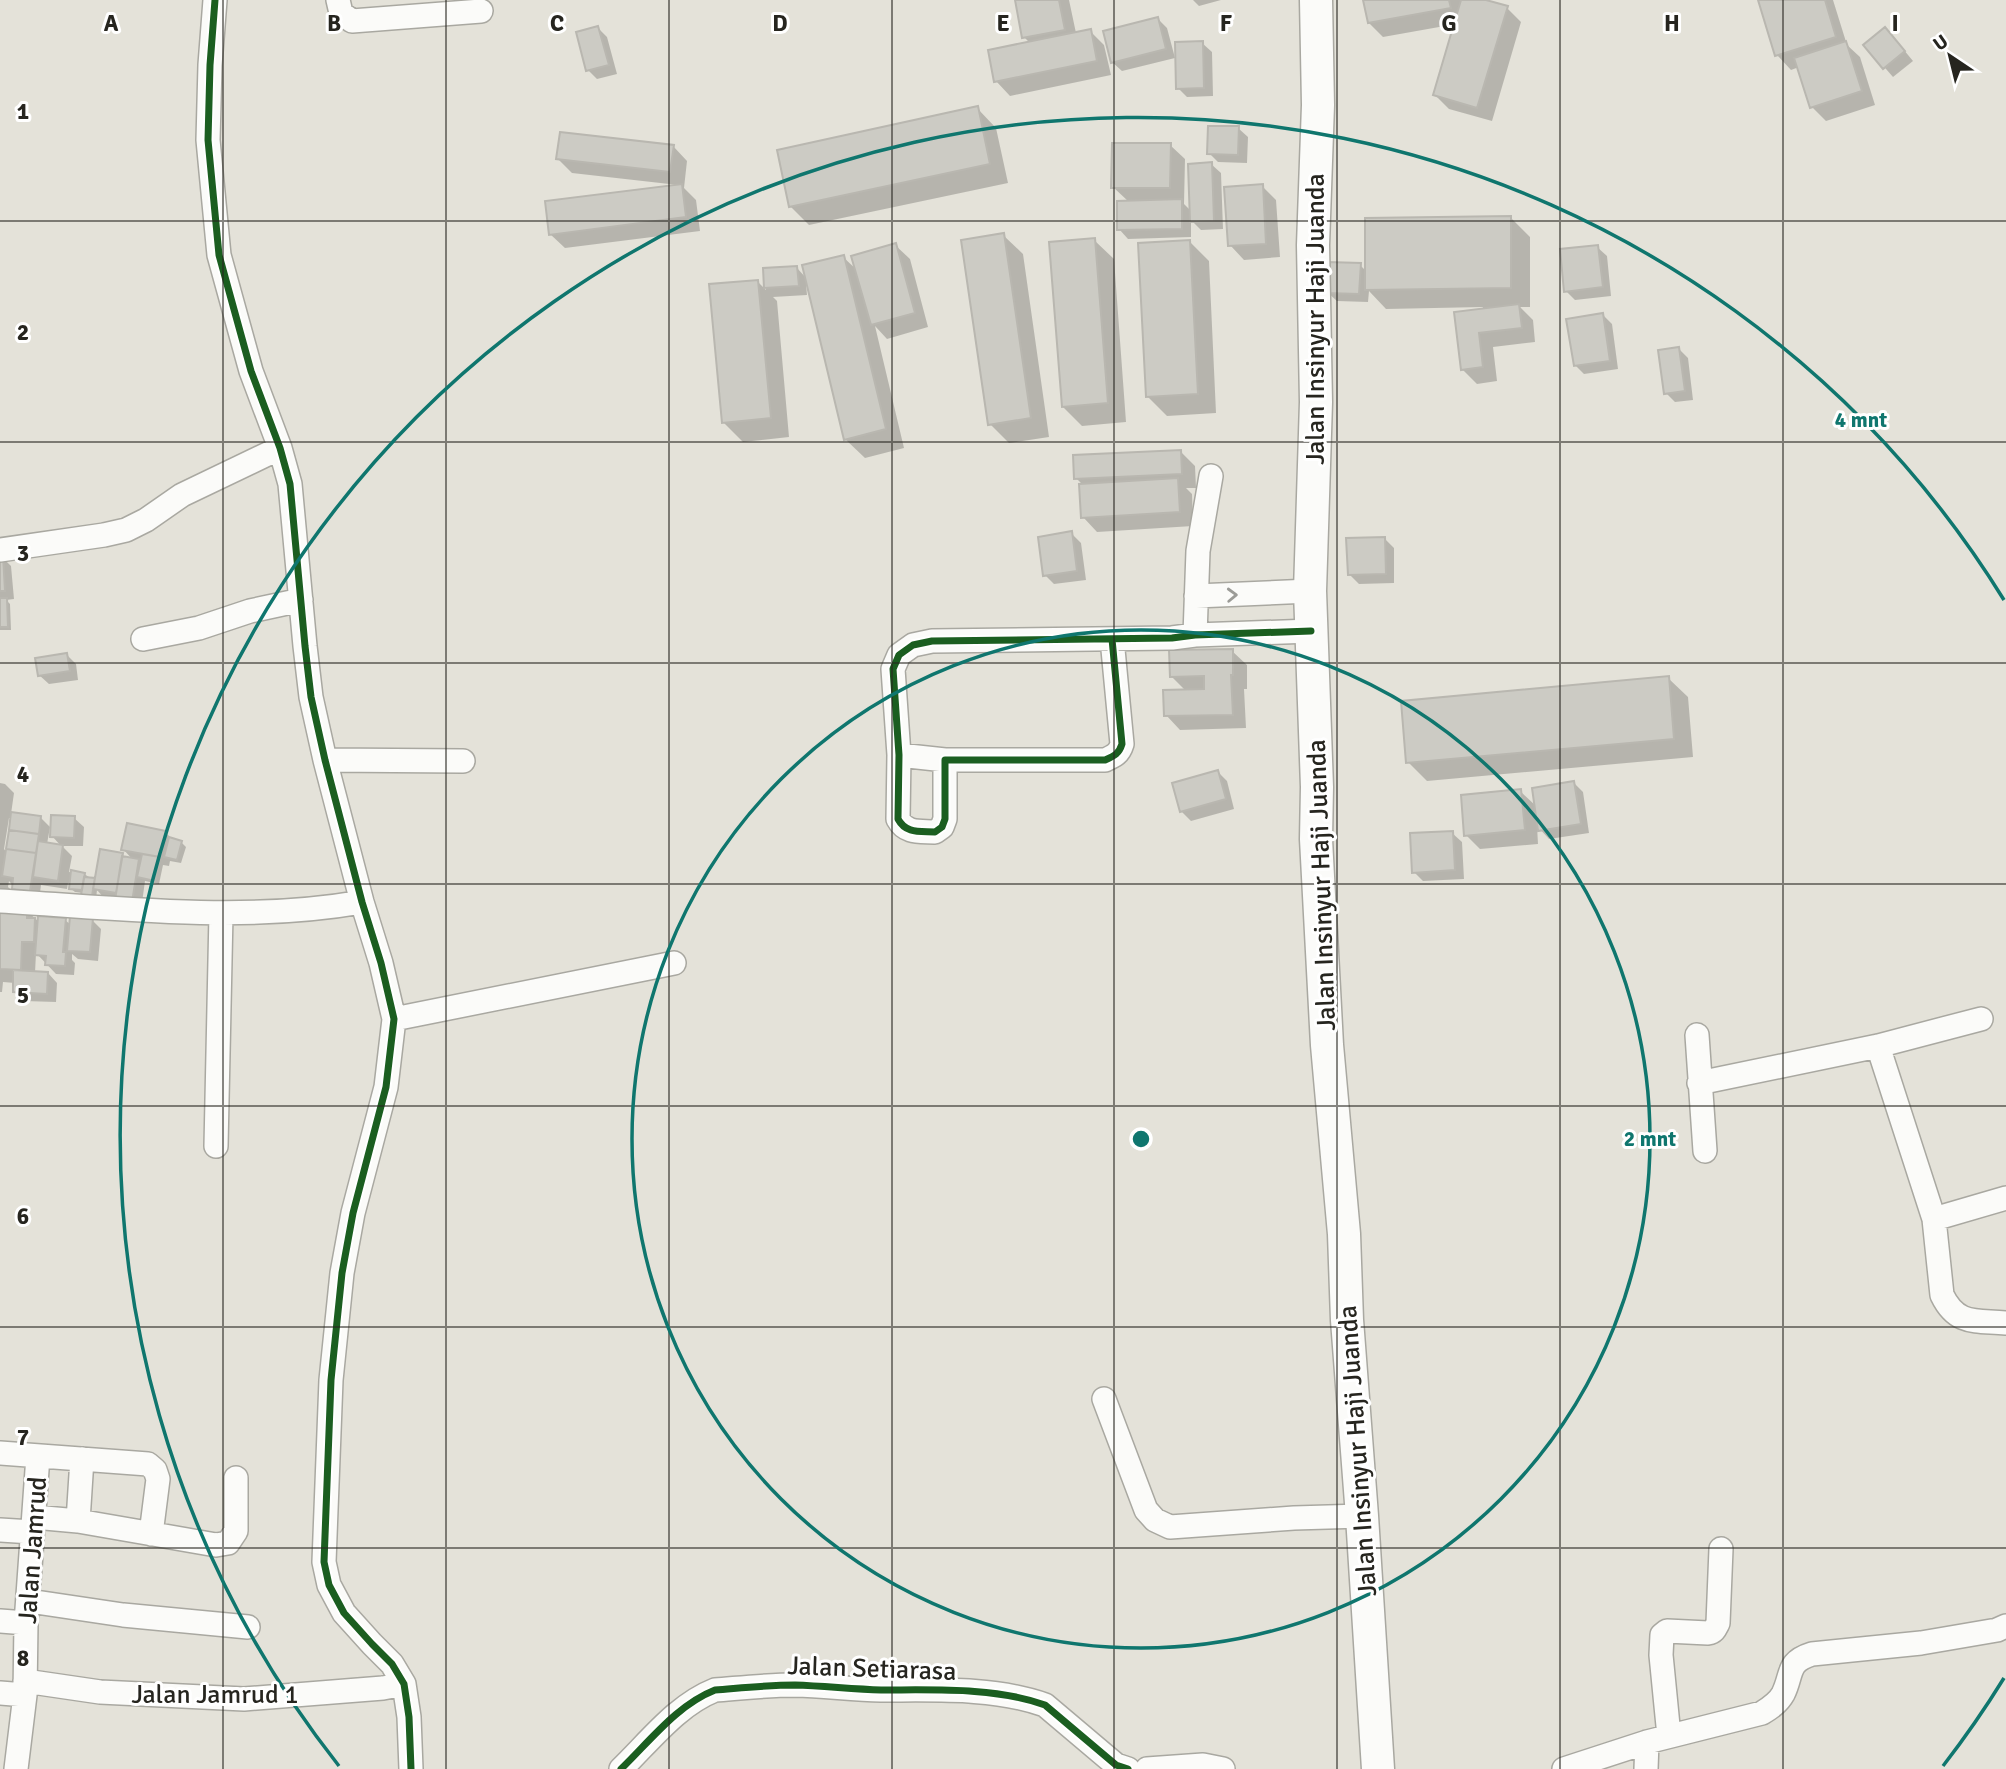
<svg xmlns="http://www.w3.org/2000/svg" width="2006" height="1769" font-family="Signika,sans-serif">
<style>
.shadow{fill:#0003;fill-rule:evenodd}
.building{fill:#cccbc4;stroke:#b9b7b0;stroke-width:2}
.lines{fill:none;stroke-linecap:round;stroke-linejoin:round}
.minor-casing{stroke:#a9a8a1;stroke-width:26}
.secondary-casing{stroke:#a9a8a1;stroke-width:35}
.minor{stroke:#fbfbf9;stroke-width:23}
.secondary{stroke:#fbfbf9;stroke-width:32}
.cycleway-casing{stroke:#fff;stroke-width:11}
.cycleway{stroke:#1b5e20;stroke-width:7}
.oneway{stroke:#9b9b97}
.grid{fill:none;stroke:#26251f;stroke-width:2;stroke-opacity:0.55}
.ring{fill:none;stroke:#0f766e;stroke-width:3.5}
.labels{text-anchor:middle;stroke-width:6;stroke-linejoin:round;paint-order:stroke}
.street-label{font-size:26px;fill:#26251f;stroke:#fff}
.grid-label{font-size:23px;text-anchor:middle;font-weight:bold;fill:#26251f;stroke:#fff;stroke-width:6;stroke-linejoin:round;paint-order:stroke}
.centre{fill:#0f766e;stroke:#fff;stroke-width:3.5}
.ring-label{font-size:21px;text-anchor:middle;font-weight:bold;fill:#0f766e;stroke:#fff;stroke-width:6;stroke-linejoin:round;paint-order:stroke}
</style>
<rect width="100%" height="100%" fill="#e4e2d9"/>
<!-- shadow -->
<path class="shadow" d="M 1016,0 L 1069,0 L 1076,33 L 1090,31 L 1104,45 L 1111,75 L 1010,96 L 996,81 L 1030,43 L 1024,37 Z
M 1193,0 L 1221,0 L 1199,6 Z
M 1365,0 L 1460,0 L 1461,6 L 1463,0 L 1480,0 L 1507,8 L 1521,22 L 1492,121 L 1449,109 L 1435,95 L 1456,24 L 1383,37 L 1369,23 Z
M 1760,0 L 1833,0 L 1847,45 L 1860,57 L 1875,105 L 1826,121 L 1812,107 L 1799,67 L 1791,70 L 1777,55 Z
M 1158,19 L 1167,28 L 1175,58 L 1122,71 L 1112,62 Z
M 598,28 L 607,37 L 617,74 L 597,79 L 588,70 Z
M 1894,38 L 1913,61 L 1893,77 L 1865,45 Z
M 1202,43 L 1212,52 L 1213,96 L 1187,97 L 1178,88 Z
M 977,108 L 996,128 L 1008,183 L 809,225 L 790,206 Z
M 1238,128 L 1248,137 L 1247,163 L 1218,162 L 1209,153 Z
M 1170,145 L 1185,159 L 1184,204 L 1192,212 L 1211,164 L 1221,173 L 1223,229 L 1201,230 L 1191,220 L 1191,237 L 1128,239 L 1119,229 L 1129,202 L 1113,187 Z
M 673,146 L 687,161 L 684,188 L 696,200 L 700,231 L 565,248 L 550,234 L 678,185 L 572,173 L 558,159 Z
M 1262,186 L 1276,200 L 1280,257 L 1244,260 L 1230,245 Z
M 1511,218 L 1530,237 L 1530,307 L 1520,307 L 1533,320 L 1535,342 L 1493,347 L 1497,381 L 1477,384 L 1462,369 L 1483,307 L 1386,309 L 1369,291 L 1368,302 L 1337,301 L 1327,292 L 1360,265 L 1367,272 Z
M 1003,235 L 1023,254 L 1049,437 L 1009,443 L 990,424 Z
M 1094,240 L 1114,259 L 1126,422 L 1082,426 L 1063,407 Z
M 1190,242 L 1209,261 L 1216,413 L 1167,416 L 1147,396 Z
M 895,245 L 910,259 L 928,327 L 887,339 L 875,326 L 904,448 L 865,458 L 845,439 L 808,283 L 806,284 L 807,295 L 773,297 L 777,301 L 789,437 L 743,442 L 724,423 L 757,281 L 766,290 L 765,270 L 797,268 L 807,279 L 843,257 L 858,271 Z
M 1597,247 L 1607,256 L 1611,296 L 1575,300 L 1566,291 Z
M 1603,315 L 1612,324 L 1618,369 L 1584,374 L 1575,365 Z
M 1679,349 L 1688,358 L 1693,400 L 1675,402 L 1666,393 Z
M 1181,452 L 1195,466 L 1196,488 L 1186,488 L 1192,494 L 1193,526 L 1097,532 L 1083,517 L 1083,485 L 1076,478 Z
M 1071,533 L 1081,543 L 1086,580 L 1054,584 L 1045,575 Z
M 1384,538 L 1394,548 L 1394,583 L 1359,584 L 1349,574 Z
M 0,557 L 2,557 L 11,566 L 14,599 L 6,600 L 10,604 L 11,630 L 0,630 Z
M 1232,651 L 1247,665 L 1247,689 L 1244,689 L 1246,728 L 1180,730 L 1166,715 L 1186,691 L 1171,676 Z
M 67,655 L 76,664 L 78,680 L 49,684 L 39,675 Z
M 1668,678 L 1688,697 L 1693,757 L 1427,781 L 1408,762 Z
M 1218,772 L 1227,781 L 1234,809 L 1191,821 L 1182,812 L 1174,784 Z
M 0,783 L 5,784 L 14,793 L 11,814 L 41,818 L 50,827 L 47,844 L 63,847 L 72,856 L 69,872 L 84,874 L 94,880 L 122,854 L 126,859 L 133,860 L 123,849 L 165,832 L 173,840 L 181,842 L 186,847 L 181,863 L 170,861 L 169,866 L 163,865 L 159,884 L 145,881 L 141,910 L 104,898 L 97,890 L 96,899 L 83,893 L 75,892 L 70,888 L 71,883 L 68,883 L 67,889 L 41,885 L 39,900 L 23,897 L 9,881 L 8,887 L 12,891 L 0,900 ZM 9,818 L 12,818 L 7,853 L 4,849 Z
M 1574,783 L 1583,792 L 1589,833 L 1549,839 L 1537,826 L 1538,844 L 1480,849 L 1466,835 L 1520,791 L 1537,807 Z
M 74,818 L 84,827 L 83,846 L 61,846 L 52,836 Z
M 1452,833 L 1462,842 L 1464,879 L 1423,881 L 1414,872 Z
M 0,908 L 26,910 L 40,923 L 65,920 L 71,925 L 92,920 L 101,929 L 98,961 L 78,959 L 72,954 L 72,960 L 75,963 L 74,975 L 56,974 L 36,953 L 35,973 L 48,973 L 57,983 L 56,1002 L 24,1001 L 14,992 L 15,983 L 3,982 L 2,992 L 0,992 Z"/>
<!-- building -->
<path class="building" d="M 1015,0 L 1059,0 L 1065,30 L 1022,38 Z
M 1363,0 L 1449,0 L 1451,8 L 1368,23 Z
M 1461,0 L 1486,0 L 1508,6 L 1477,108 L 1433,95 Z
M 1758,0 L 1825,0 L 1836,37 L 1775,56 Z
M 1158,17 L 1166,49 L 1111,63 L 1103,31 Z
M 598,26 L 609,65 L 586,71 L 576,32 Z
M 1885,27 L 1905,51 L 1883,69 L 1863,45 Z
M 1091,29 L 1097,61 L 994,82 L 988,50 Z
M 1203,41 L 1204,88 L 1176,89 L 1175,42 Z
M 1846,41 L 1862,91 L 1810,108 L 1794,58 Z
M 978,106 L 990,164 L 789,207 L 777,150 Z
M 1208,126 L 1239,126 L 1238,155 L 1207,154 Z
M 560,132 L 674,145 L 670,172 L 556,159 Z
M 1112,143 L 1171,143 L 1170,188 L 1111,188 Z
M 1212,162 L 1214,221 L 1190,222 L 1188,164 Z
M 682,184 L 686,217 L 549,235 L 545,201 Z
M 1263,184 L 1266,244 L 1228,246 L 1224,187 Z
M 1182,199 L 1182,229 L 1117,230 L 1117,201 Z
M 1511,216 L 1511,288 L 1365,290 L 1365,218 Z
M 1004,233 L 1031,418 L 988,425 L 961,240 Z
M 1095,238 L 1108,403 L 1062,407 L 1049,242 Z
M 1190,240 L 1198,394 L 1146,397 L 1138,243 Z
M 896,243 L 915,313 L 871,325 L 851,256 Z
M 1598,245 L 1603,287 L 1564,292 L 1560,249 Z
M 844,255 L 886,429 L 844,440 L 802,265 Z
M 1327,262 L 1361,263 L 1359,294 L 1326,293 Z
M 797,266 L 799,286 L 764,288 L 763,268 Z
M 758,280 L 771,418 L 722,423 L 709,284 Z
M 1519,304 L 1522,328 L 1479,333 L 1483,367 L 1461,370 L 1454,312 Z
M 1603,313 L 1610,361 L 1574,366 L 1566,319 Z
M 1679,347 L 1685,391 L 1664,394 L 1658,350 Z
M 1181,450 L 1182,474 L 1074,479 L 1073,455 Z
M 1178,478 L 1180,512 L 1081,518 L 1079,484 Z
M 1072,531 L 1077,571 L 1043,576 L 1038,537 Z
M 1385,537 L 1386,574 L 1348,575 L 1346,538 Z
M 0,555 L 3,555 L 5,591 L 0,591 Z
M 0,598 L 7,598 L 8,627 L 0,627 Z
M 1233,649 L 1233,675 L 1231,675 L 1233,715 L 1164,716 L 1163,690 L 1204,689 L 1204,676 L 1170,677 L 1169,650 Z
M 67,653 L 70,671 L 38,676 L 35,658 Z
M 1669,676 L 1674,739 L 1406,763 L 1401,701 Z
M 1218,770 L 1226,799 L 1180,812 L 1172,783 Z
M 1574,781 L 1581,824 L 1538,831 L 1532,788 Z
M 1521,789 L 1525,830 L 1464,836 L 1461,795 Z
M 11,812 L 41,816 L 39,834 L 9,830 Z
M 51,815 L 75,816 L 74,838 L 50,837 Z
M 127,823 L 166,831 L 160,857 L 121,850 Z
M 9,830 L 39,834 L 36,853 L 6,849 Z
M 1453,831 L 1455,870 L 1412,873 L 1410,833 Z
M 169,837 L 182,841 L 177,860 L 164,857 Z
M 38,841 L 63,845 L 58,881 L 33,877 Z
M 6,849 L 36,853 L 30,891 L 12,889 L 13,878 L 2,876 Z
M 100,849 L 123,853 L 116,893 L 93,889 Z
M 142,854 L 160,857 L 155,881 L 137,877 Z
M 122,856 L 139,859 L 132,902 L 115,900 Z
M 71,870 L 85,873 L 82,890 L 69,889 Z
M 84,877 L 95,878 L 92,896 L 81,895 Z
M 0,907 L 27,908 L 27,918 L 35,918 L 34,942 L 22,942 L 21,970 L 0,969 Z
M 38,916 L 66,918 L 63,952 L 66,952 L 65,966 L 45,965 L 46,956 L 35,955 Z
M 70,916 L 93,918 L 90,952 L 67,951 Z
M 13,970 L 48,972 L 47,994 L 13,992 Z"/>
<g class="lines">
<defs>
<path id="minor" d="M 215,0 L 210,65 L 208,140 L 219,255 L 251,371 L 280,448 L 290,484 L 305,646 L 311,697 L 325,760 L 362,902 L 381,963 L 394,1019 L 386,1087 L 353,1213 L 342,1273 L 331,1380 L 324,1562 L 329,1585 L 344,1613 L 372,1644 L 392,1664 L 404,1684 L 409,1717 L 411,1769
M 338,0 L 341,13 L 352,21 L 481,11
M 0,550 L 104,535 L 126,530 L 146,520 L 182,495 L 280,448
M 1196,596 L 1310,591
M 1195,635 L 1198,551 L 1211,476
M 143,639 L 199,628 L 250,611 L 301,600
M 1112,639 L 1122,744 C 1119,754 1114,756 1105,760 L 945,760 L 945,819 L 942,827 L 935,832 C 920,831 906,834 898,819 L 899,755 L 893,669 L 899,655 L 913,645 L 932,641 L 1172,638 L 1195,635 L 1311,631
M 899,755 L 945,760
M 325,760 L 463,761
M 0,901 C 120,908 242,923 362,902
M 394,1019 L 674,963
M 1697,1035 L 1705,1151
M 1878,1046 L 1934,1219 L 2006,1198
M 1699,1083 L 1878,1046 L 1981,1019
M 216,1146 L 221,914
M 1934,1219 L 1942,1295 C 1957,1326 1976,1320 2006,1323
M 1104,1399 L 1146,1510 L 1155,1520 L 1170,1527 L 1294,1518 L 1362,1516
M 0,1453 L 148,1464 L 155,1470 L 158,1479 L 151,1534
M 34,1517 L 78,1521 L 216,1545 L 228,1543 L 236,1531 L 236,1478
M 78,1521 L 82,1459
M 0,1530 L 32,1532
M 29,1601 L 123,1615 L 248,1627
M 0,1621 L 26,1623
M 25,1681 L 100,1692 L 244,1699 L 383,1688 L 404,1684
M 0,1693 L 25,1695
M 1669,1736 L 1661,1655 L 1662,1635 L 1667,1631 L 1708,1633 C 1714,1632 1715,1629 1718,1623 L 1721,1549
M 16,1769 L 25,1695 L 26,1623 L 38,1456
M 621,1769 C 650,1741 677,1705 715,1690 C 741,1688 768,1685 795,1685 C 824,1686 852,1689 881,1690 C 934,1690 995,1687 1045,1705 L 1116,1765 L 1128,1769
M 1147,1769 L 1203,1765 L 1223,1769
M 1564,1769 L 1647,1742 L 1762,1713 C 1770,1708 1778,1703 1783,1694 C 1793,1674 1786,1662 1812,1654 L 1921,1643 L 1997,1630 L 2006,1626
M 1646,1769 L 1647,1742"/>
<path id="secondary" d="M 1316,0 L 1318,105 L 1313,245 L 1316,402 L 1310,591 L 1317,787 L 1316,839 L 1327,1045 L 1344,1234 L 1347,1320 L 1362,1516 L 1378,1769"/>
</defs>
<!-- minor casing -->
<use href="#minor" class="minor-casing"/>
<!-- secondary casing -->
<use href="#secondary" class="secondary-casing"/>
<!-- minor -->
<use href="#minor" class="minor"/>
<!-- secondary -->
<use href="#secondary" class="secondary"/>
<defs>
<path id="cycleway" d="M 215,0 L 210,65 L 208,140 L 219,255 L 251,371 L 280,448 L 290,484 L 305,646 L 311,697 L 325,760 L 362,902 L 381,963 L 394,1019 L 386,1087 L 353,1213 L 342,1273 L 331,1380 L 324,1562 L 329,1585 L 344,1613 L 372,1644 L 392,1664 L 404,1684 L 409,1717 L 411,1769
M 1112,639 L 1122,744 C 1119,754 1114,756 1105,760 L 945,760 L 945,819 L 942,827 L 935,832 C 920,831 906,834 898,819 L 899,755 L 893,669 L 899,655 L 913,645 L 932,641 L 1172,638 L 1195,635 L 1311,631
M 621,1769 C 650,1741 677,1705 715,1690 C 741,1688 768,1685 795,1685 C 824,1686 852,1689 881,1690 C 934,1690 995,1687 1045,1705 L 1116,1765 L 1128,1769"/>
</defs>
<!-- cycleway casing -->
<use href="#cycleway" class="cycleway-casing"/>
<!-- cycleway -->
<use href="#cycleway" class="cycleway"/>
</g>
<!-- one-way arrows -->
<defs><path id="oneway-chevron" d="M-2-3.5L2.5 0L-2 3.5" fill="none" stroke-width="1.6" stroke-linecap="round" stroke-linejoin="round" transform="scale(1.75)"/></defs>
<use class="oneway" href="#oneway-chevron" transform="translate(1232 595) rotate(-2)"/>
<!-- grid -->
<path class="grid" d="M 223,0 L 223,1769M 446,0 L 446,1769M 669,0 L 669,1769M 892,0 L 892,1769M 1114,0 L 1114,1769M 1337,0 L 1337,1769M 1560,0 L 1560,1769M 1783,0 L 1783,1769M 0,221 L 2006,221M 0,442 L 2006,442M 0,663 L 2006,663M 0,884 L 2006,884M 0,1106 L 2006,1106M 0,1327 L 2006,1327M 0,1548 L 2006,1548"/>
<!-- distance rings -->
<g class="ring">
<circle cx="1141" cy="1139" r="509"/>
<path d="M2004 1678A1018 1018 0 0 1 1943 1766M339 1766A1018 1018 0 1 1 2004 600"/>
</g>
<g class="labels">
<!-- street labels -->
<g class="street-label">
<text transform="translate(1315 319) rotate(-90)" y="9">Jalan Insinyur Haji Juanda</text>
<text transform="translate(1321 885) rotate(-92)" y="9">Jalan Insinyur Haji Juanda</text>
<text transform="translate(1357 1451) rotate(-94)" y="9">Jalan Insinyur Haji Juanda</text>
<text transform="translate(32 1550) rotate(-86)" y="9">Jalan Jamrud</text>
<text transform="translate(872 1668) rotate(2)" y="9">Jalan Setiarasa</text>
<text x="215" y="1703">Jalan Jamrud 1</text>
</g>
</g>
<g class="grid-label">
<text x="111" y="31">A</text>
<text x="334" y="31">B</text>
<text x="557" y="31">C</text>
<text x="780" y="31">D</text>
<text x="1003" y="31">E</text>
<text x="1226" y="31">F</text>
<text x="1449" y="31">G</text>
<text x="1672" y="31">H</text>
<text x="1895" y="31">I</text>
<text x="23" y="119">1</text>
<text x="23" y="340">2</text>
<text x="23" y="561">3</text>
<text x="23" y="782">4</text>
<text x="23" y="1003">5</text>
<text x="23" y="1224">6</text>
<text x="23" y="1445">7</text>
<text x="23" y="1666">8</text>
</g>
<circle cx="1141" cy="1139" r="10" class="centre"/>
<g class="ring-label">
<text x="1861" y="427">4 mnt</text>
<text x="1650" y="1146">2 mnt</text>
</g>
<!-- north arrow -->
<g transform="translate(1950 56) rotate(325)" stroke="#ffffff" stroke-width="5" paint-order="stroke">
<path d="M0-5L12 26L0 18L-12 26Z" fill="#26251f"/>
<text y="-10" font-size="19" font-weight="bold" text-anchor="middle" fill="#26251f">U</text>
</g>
</svg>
